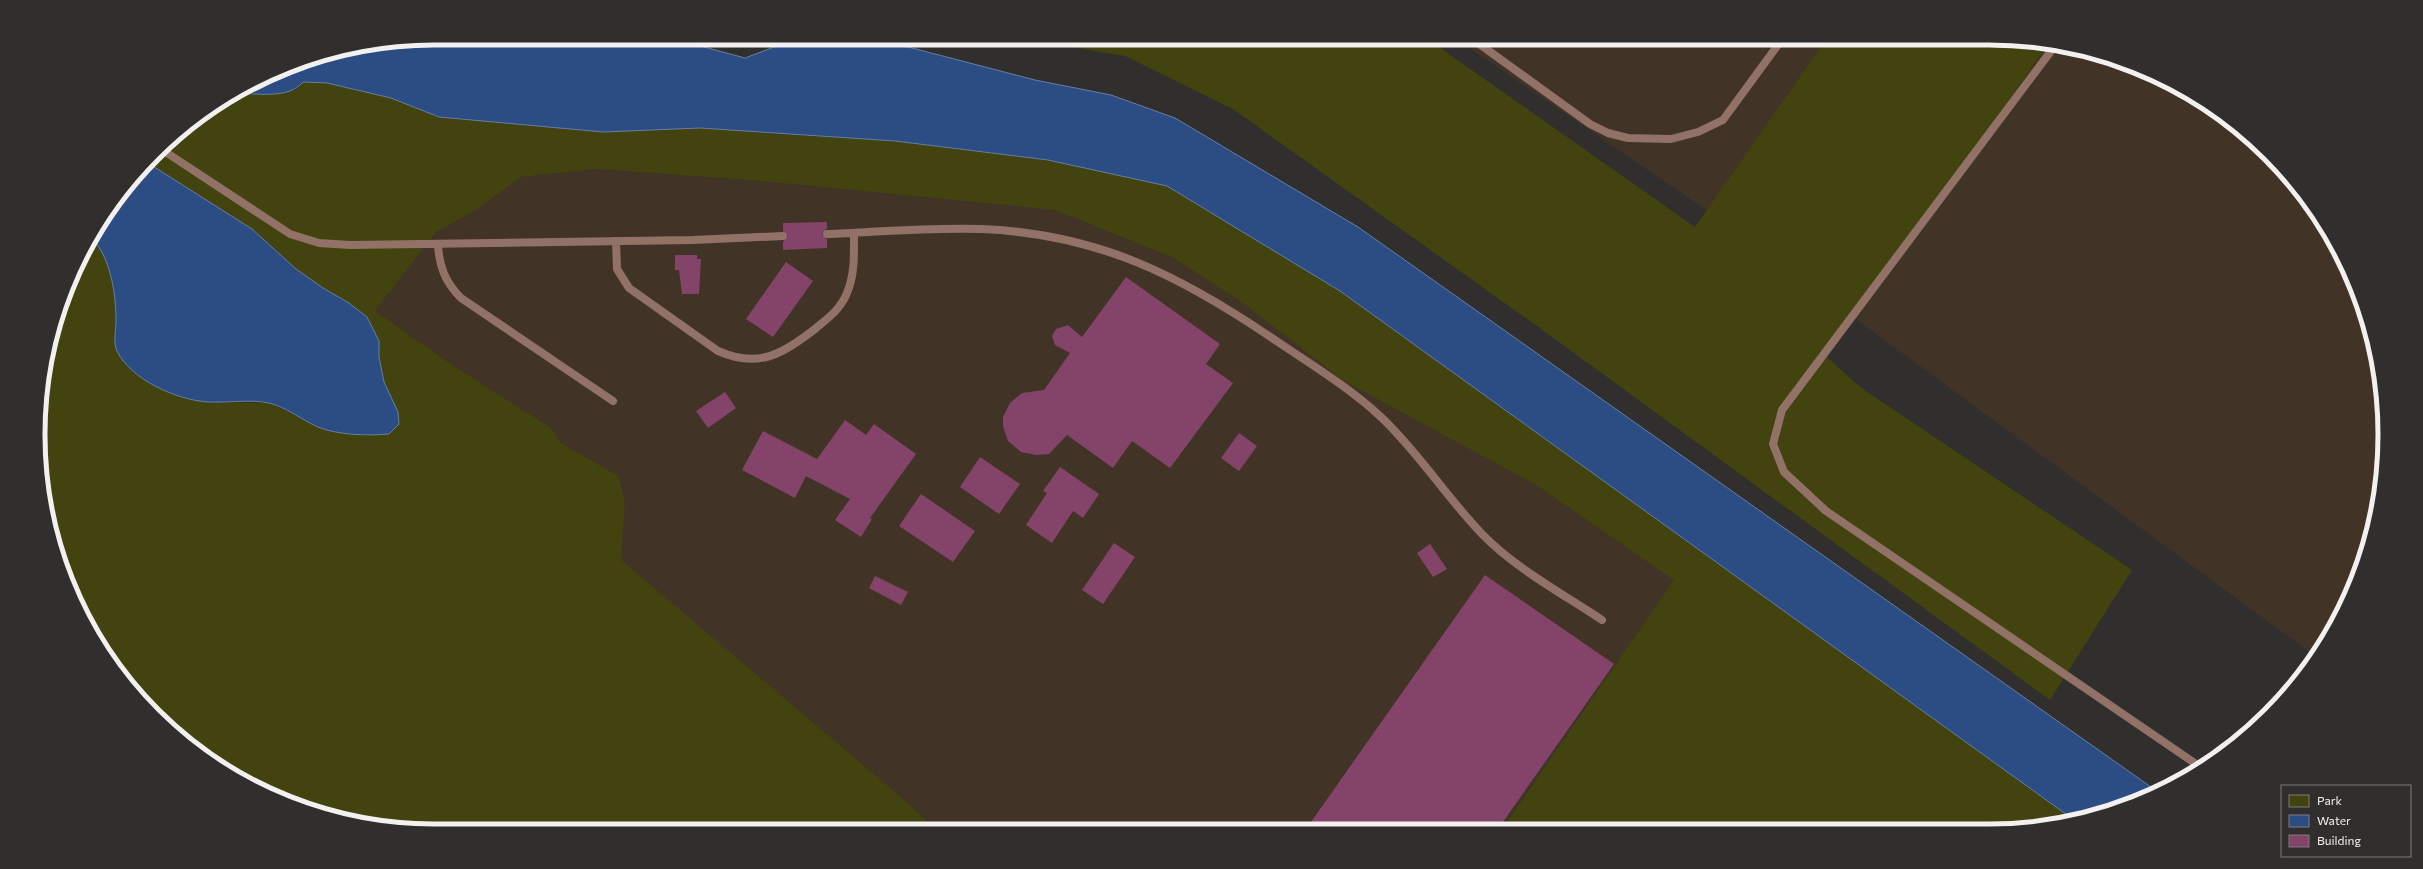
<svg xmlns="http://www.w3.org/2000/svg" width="2423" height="869" font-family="Commissioner,sans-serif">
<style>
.industrial{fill:#423327}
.green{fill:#42430e}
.water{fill:#2c4d84;stroke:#677ea4}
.building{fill:#844469}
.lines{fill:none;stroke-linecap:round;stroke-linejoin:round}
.lane{stroke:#927167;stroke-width:8}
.rim{fill:none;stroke:#f2f1ef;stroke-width:5}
</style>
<rect width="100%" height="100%" fill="#312f2d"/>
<!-- industrial -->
<path class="industrial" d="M 1455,38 L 1989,38 L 2091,51 L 2164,79 L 2230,120 L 2286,173 L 2332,236 L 2364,307 L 2382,383 L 2384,460 L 2372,537 L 2332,633 L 2315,656 L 1724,222 Z
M 596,169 L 749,180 L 1055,210 L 1172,257 L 1243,303 L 1533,483 L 1675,580 L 1502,829 L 936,830 L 907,802 L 620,560 L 625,503 L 619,476 L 561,443 L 551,428 L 451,364 L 375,311 L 436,232 L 473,212 L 521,177 Z"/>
<!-- green -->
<path class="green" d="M 1018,38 L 1426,38 L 1695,227 L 1827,38 L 1988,38 L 2047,46 L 1827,357 L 1860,387 L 2132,570 L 2050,700 L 1548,334 L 1233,109 L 1125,56 Z
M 303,82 L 367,85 L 561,114 L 763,133 L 895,141 L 1048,160 L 1167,186 L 1340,291 L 2074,820 L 2040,828 L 1502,829 L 1674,580 L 1533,483 L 1344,381 L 1243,303 L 1172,257 L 1055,210 L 749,180 L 596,169 L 521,177 L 473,212 L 436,232 L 375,311 L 451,364 L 551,428 L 561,443 L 619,476 L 625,503 L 621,560 L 907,802 L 936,830 L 435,831 L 332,818 L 283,801 L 214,764 L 154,715 L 105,655 L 68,586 L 51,537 L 39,460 L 41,383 L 59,307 L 79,259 L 92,238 C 118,267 116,313 116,349 L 156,387 L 172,393 L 206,402 L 269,403 L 333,432 L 353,432 L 367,436 L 398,413 L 384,383 L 379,357 L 379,341 L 367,317 L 349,303 L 323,288 L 296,269 L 252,229 L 148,163 L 173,137 L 234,93 L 272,94 L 296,90 Z"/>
<!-- water -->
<path class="water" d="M 434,38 L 671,38 L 745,58 L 782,44 L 807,38 L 889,42 L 1035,80 L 1111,95 L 1175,118 L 1358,227 L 2158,792 L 2116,810 L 2074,820 L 1340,291 L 1167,186 L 1048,160 L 895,141 L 700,128 L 603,132 L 439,117 L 391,98 L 327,83 L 303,82 C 288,100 256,93 234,93 L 283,68 L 357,46 Z
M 148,163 L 252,229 L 296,269 L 323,288 L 349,303 L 367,317 L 379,341 L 379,357 L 384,382 L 398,412 L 399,424 L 389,434 C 368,436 337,435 318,427 C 302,420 286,407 269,403 C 250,399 228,403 208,402 C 177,400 131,380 117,351 C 113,343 116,329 116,321 C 116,294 111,259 92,238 L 120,193 Z"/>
<!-- building -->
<path class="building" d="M 827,222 L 827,228 L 822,234 L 827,239 L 827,248 L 783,250 L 783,242 L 788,236 L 783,231 L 783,223 Z
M 675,255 L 697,255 L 697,259 L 701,259 L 699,294 L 682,294 L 679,270 L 675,270 Z
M 786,262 L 813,281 L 773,337 L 746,319 Z
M 1126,277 L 1220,344 L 1206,364 L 1233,383 L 1170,468 L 1132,441 L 1113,468 L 1067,435 L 1049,454 L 1036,455 L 1021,452 L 1008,441 L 1003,426 L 1003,417 L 1010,403 L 1022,393 L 1044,390 L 1070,353 L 1055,345 L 1052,336 L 1056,329 L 1068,325 L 1082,337 Z
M 725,392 L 736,408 L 708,428 L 696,411 Z
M 845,420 L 866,435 L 874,424 L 916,454 L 870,518 L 872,519 L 861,537 L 835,520 L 850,499 L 806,476 L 795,498 L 742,470 L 763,431 L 817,459 Z
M 1239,433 L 1257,446 L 1239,471 L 1221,458 Z
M 980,457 L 1020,484 L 999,514 L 960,487 Z
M 1060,467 L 1099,494 L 1083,518 L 1073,511 L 1052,543 L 1026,525 L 1047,493 L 1043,491 Z
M 921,494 L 975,531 L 953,562 L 899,526 Z
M 1114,543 L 1135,557 L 1103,604 L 1082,590 Z
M 1430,544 L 1447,569 L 1433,577 L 1417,553 Z
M 1485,575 L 1614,664 L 1498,829 L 1306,829 Z
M 875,576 L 908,592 L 901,605 L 869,588 Z"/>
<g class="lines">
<!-- lane -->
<path class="lane" d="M 1471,38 L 1590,124 L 1608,133 L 1628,138 L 1671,139 L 1698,132 L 1723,120 L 1783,38
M 2054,47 L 1782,410 L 1773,444 L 1784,472 L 1826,511 L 2199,766
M 161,149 L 290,234 L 319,243 L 350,245 L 693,240 L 783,236
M 827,234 C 878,232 930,227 982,229 C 1099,234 1181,276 1275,340 C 1312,365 1350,388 1382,418 C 1419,453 1447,498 1483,535 C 1515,568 1563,594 1602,620
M 616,241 L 617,269 L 629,288 L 718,351 C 759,369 782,354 815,329 C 828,318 840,310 847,293 C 855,274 854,254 854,233
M 438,244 C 439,266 445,282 461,298 L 613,401"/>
</g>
<!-- crop -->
<path d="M0 0H2423V869H0ZM434 45H1989A389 389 0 0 1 2378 434V435A389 389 0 0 1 1989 824H434A389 389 0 0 1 45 435V434A389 389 0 0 1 434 45Z" fill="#312f2d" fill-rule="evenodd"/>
<path class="rim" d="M434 45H1989A389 389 0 0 1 2378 434V435A389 389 0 0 1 1989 824H434A389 389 0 0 1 45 435V434A389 389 0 0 1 434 45Z"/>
<!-- legend -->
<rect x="2281" y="785" width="130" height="72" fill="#312f2d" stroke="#7e7d7b"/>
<rect x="2289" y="795" width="20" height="12" fill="#42430e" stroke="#7e7d7b"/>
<text x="2317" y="805" font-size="12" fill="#f2f1ef">Park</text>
<rect x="2289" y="815" width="20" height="12" fill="#2c4d84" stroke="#7e7d7b"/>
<text x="2317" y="825" font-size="12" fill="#f2f1ef">Water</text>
<rect x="2289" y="835" width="20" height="12" fill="#844469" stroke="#7e7d7b"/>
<text x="2317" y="845" font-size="12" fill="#f2f1ef">Building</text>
</svg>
